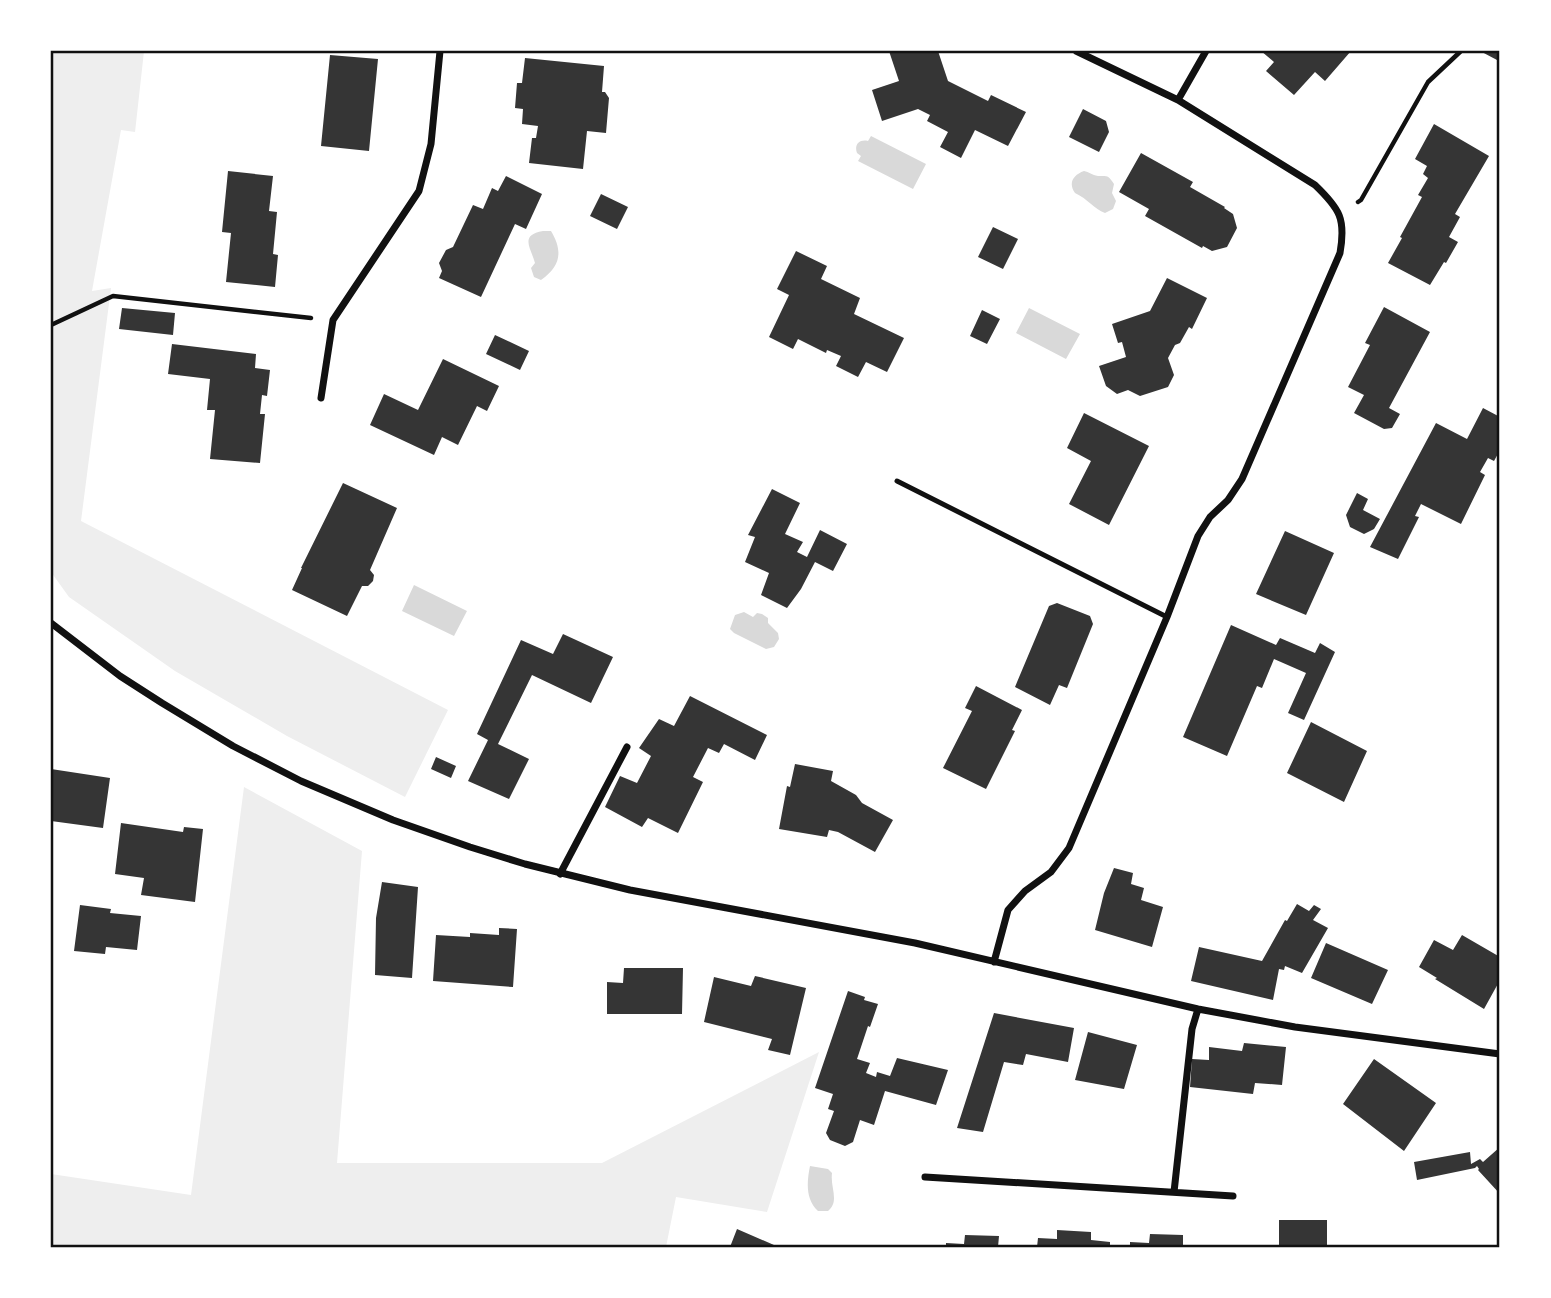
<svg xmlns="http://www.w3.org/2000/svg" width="1551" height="1298" font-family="'IBM Plex Serif',serif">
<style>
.green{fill:#eee}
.water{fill:#d9d9d9}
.building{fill:#353535}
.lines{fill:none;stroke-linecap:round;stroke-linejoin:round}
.path{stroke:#111;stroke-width:4.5}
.service{stroke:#111;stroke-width:5}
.minor{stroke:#111;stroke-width:7}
.neatline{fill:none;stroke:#111;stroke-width:2.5}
</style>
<rect width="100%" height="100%" fill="#fff"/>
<!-- green -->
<path class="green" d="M 51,51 L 144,51 L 135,132 L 121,130 L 92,291 L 111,288 L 81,521 L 448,710 L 405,797 L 287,736 L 175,671 L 69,597 L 51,572 Z
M 244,787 L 362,851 L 337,1163 L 602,1163 L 819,1052 L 767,1212 L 676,1197 L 666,1247 L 51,1247 L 51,1174 L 191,1195 Z"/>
<!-- water -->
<path class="water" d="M 871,136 L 926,164 L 913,189 L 858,161 L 861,156 L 857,153 C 854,145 859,139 868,141 Z
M 1084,171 C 1089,172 1092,175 1098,176 C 1108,176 1108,175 1114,184 L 1112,193 L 1116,201 L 1113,209 L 1105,213 C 1094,209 1088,199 1075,193 C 1068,183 1073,175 1084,171 Z
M 543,231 L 551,231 C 563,251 561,266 541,280 L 534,277 L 531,268 L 535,263 C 531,248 519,235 543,231 Z
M 1029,308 L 1080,334 L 1066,359 L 1016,333 Z
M 414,585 L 467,611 L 454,636 L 402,611 Z
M 744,612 L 753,617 L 757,613 L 762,614 L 768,618 L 768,623 L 778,633 L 779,639 L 774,647 L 766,649 L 734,633 L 730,629 L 735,615 Z
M 810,1166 L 828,1169 L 832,1173 C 830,1188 840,1201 828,1211 L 818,1211 C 805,1199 807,1181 810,1166 Z"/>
<!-- building -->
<path class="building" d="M 889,51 L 938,51 L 948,81 L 988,101 L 991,95 L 1026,112 L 1008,146 L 975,130 L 961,158 L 940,147 L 948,132 L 927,121 L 930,115 L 918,109 L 882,121 L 872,90 L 899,81 Z
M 1261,51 L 1351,51 L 1325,81 L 1315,72 L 1294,95 L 1266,71 L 1274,62 Z
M 1480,51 L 1500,51 L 1500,54 L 1497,60 Z
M 330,55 L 378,59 L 369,151 L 321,146 Z
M 525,58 L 604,66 L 602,92 L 605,92 L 609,98 L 606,133 L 587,131 L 583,169 L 529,163 L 532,138 L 536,138 L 538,126 L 522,124 L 523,109 L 515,108 L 517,83 L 522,83 Z
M 1083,109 L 1106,121 L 1109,132 L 1099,152 L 1069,137 Z
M 1434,124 L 1489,156 L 1455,214 L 1460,217 L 1449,237 L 1458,242 L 1446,263 L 1444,262 L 1430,285 L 1388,263 L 1402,238 L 1400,237 L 1422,197 L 1418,195 L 1428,178 L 1423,174 L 1427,166 L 1415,159 Z
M 1141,153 L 1193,182 L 1190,187 L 1225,207 L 1224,208 L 1233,214 L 1237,228 L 1227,247 L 1212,251 L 1203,246 L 1202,248 L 1145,216 L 1149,209 L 1119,192 Z
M 228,171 L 273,176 L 269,211 L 277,212 L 273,254 L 278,255 L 275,287 L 226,282 L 231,233 L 222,232 Z
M 506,176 L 542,194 L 526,229 L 515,224 L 481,297 L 439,278 L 442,271 L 439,263 L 446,250 L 453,247 L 473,205 L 483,209 L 492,188 L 498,191 Z
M 601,194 L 628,207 L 617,229 L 590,216 Z
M 993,227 L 1018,239 L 1003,269 L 978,257 Z
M 796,251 L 827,266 L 821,279 L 860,298 L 854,314 L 904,338 L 887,372 L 866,362 L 858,377 L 836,366 L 841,356 L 827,350 L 826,353 L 798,339 L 793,349 L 769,337 L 789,295 L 777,289 Z
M 1167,278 L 1207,298 L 1192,329 L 1189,327 L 1180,343 L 1175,345 L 1168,358 L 1174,375 L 1168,387 L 1140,396 L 1128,390 L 1117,394 L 1106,386 L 1099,366 L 1126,357 L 1122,342 L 1118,343 L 1112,324 L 1150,311 Z
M 1384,307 L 1430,332 L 1389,408 L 1400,414 L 1392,428 L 1384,429 L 1354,413 L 1364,395 L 1348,387 L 1370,345 L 1365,343 Z
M 122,308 L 175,313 L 173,335 L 119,329 Z
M 982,310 L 1000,319 L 987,344 L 970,336 Z
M 495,335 L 529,351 L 520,370 L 486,354 Z
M 172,344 L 256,354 L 255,368 L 270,370 L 267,396 L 262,395 L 260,414 L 265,414 L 260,463 L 210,459 L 215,410 L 207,410 L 210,379 L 168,374 Z
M 443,359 L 499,386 L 487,411 L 477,406 L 458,445 L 442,437 L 434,455 L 370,425 L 384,394 L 418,410 Z
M 1483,408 L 1500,417 L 1500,450 L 1494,461 L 1488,458 L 1480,472 L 1485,475 L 1461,524 L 1421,504 L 1415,516 L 1419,517 L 1398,559 L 1370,547 L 1436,423 L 1467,439 Z
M 1084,413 L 1149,446 L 1109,525 L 1069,504 L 1091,461 L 1067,448 Z
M 343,483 L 397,508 L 370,570 L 374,575 L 373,581 L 368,586 L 362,586 L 347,616 L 292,590 L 302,568 L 301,568 Z
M 772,489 L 800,503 L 785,534 L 803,542 L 797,552 L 807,557 L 820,530 L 847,544 L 833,571 L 815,562 L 801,589 L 787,608 L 761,595 L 769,573 L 745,562 L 755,537 L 748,535 Z
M 1357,493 L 1368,499 L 1363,510 L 1380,519 L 1374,529 L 1364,534 L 1350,527 L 1346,515 Z
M 1285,531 L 1334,553 L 1306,615 L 1256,594 Z
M 1057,603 L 1090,616 L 1093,624 L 1067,688 L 1059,685 L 1050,705 L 1015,687 L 1049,606 Z
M 1231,625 L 1276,645 L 1280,638 L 1315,653 L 1320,643 L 1335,652 L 1304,720 L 1288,713 L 1306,673 L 1274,659 L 1262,688 L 1257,686 L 1227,756 L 1183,737 Z
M 563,634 L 613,657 L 591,703 L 532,675 L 498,744 L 529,759 L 509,799 L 468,781 L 488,740 L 477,734 L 521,640 L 553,654 Z
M 976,686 L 1022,710 L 1012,730 L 1015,731 L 986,789 L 943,768 L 972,711 L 965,708 Z
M 690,696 L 767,735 L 755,760 L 724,744 L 719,753 L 708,748 L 693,777 L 703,782 L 678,833 L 648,818 L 642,827 L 605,807 L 620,776 L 637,783 L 651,756 L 639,748 L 659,719 L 674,726 Z
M 1311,722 L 1367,751 L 1344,802 L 1287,773 Z
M 436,757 L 456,766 L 451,778 L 431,769 Z
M 795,764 L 833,771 L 831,781 L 856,795 L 862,803 L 893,820 L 875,852 L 838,832 L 829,830 L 827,837 L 779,829 L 787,786 L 790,787 Z
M 51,769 L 110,778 L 103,828 L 51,821 Z
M 121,823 L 183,832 L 184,827 L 203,829 L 195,902 L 141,895 L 144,878 L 115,874 Z
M 1114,868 L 1133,873 L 1131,884 L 1144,888 L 1141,900 L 1163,907 L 1152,947 L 1095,930 L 1104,893 Z
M 382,882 L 418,887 L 412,978 L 375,975 L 376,918 Z
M 1297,904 L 1309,911 L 1314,905 L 1321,909 L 1313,920 L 1328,928 L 1302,973 L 1285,966 L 1284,970 L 1279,969 L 1273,1000 L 1191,981 L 1199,947 L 1262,961 L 1285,920 L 1287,921 Z
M 80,905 L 111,909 L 110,913 L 141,916 L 137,950 L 106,947 L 105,954 L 74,951 Z
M 499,928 L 517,929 L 513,987 L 433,981 L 436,935 L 470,937 L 470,933 L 499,935 Z
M 1462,935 L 1500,957 L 1500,980 L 1484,1009 L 1435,979 L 1437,978 L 1419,967 L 1434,940 L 1453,950 Z
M 1326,943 L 1388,970 L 1372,1004 L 1311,978 Z
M 624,968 L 683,968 L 682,1014 L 607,1014 L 607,982 L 623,983 Z
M 755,976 L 806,988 L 790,1055 L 768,1050 L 772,1039 L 704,1022 L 714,977 L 751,986 Z
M 848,991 L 865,997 L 864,1000 L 878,1004 L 870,1027 L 868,1026 L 857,1059 L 870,1063 L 866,1073 L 876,1077 L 877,1072 L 890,1076 L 897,1058 L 948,1070 L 936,1105 L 885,1091 L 874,1125 L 860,1120 L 853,1142 L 845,1146 L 830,1140 L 826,1133 L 834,1111 L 828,1109 L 833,1094 L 815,1088 Z
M 994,1013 L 1074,1028 L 1068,1062 L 1026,1054 L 1023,1065 L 1004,1062 L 983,1132 L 957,1128 Z
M 1088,1032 L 1137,1045 L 1124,1089 L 1075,1080 Z
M 1244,1043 L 1286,1047 L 1282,1085 L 1255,1083 L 1253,1094 L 1190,1087 L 1192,1059 L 1209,1060 L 1209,1047 L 1242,1051 Z
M 1374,1059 L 1436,1103 L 1404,1151 L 1343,1104 Z
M 1500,1147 L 1500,1194 L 1478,1170 L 1479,1169 L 1477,1166 L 1475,1168 L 1417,1180 L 1414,1162 L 1470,1152 L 1471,1164 L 1480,1159 L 1483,1162 Z
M 1279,1220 L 1327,1220 L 1327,1247 L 1279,1247 Z
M 737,1229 L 774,1245 L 773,1247 L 730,1247 Z
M 1057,1230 L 1091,1232 L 1091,1240 L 1110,1242 L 1110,1247 L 1037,1247 L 1038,1238 L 1057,1239 Z
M 1150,1234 L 1183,1235 L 1183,1245 L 1194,1245 L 1194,1247 L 1130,1247 L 1130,1242 L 1149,1243 Z
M 965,1235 L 999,1236 L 998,1247 L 946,1247 L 946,1243 L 964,1244 Z"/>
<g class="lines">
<!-- path -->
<path class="path" d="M 1358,202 L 1361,200 L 1428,82 L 1461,51
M 51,325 L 113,296 L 311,318"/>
<!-- service -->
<path class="service" d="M 897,481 L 1167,617"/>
<!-- minor -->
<path class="minor" d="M 1076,51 L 1178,100
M 321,398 L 333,320 L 419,191 L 431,144 L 440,51
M 51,623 L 120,676 L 162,703 L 233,746 L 301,781 L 393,820 L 470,847 L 525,864 L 630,890 L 915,943 L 1198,1009 L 1295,1027 L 1500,1054
M 560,874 L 627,747
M 994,962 L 1008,910 L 1025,891 L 1051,872 L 1069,848 L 1167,617 L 1198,536 L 1210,517 L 1228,500 L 1242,479 L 1340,253 C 1346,219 1340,209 1315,185 L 1178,100 L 1206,51
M 925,1177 L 1233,1196
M 1174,1192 L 1192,1029 L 1198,1009"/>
</g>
<!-- border -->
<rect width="1551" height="1298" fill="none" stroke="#ffffff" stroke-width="105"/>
<rect x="52" y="52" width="1446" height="1194" class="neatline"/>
</svg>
